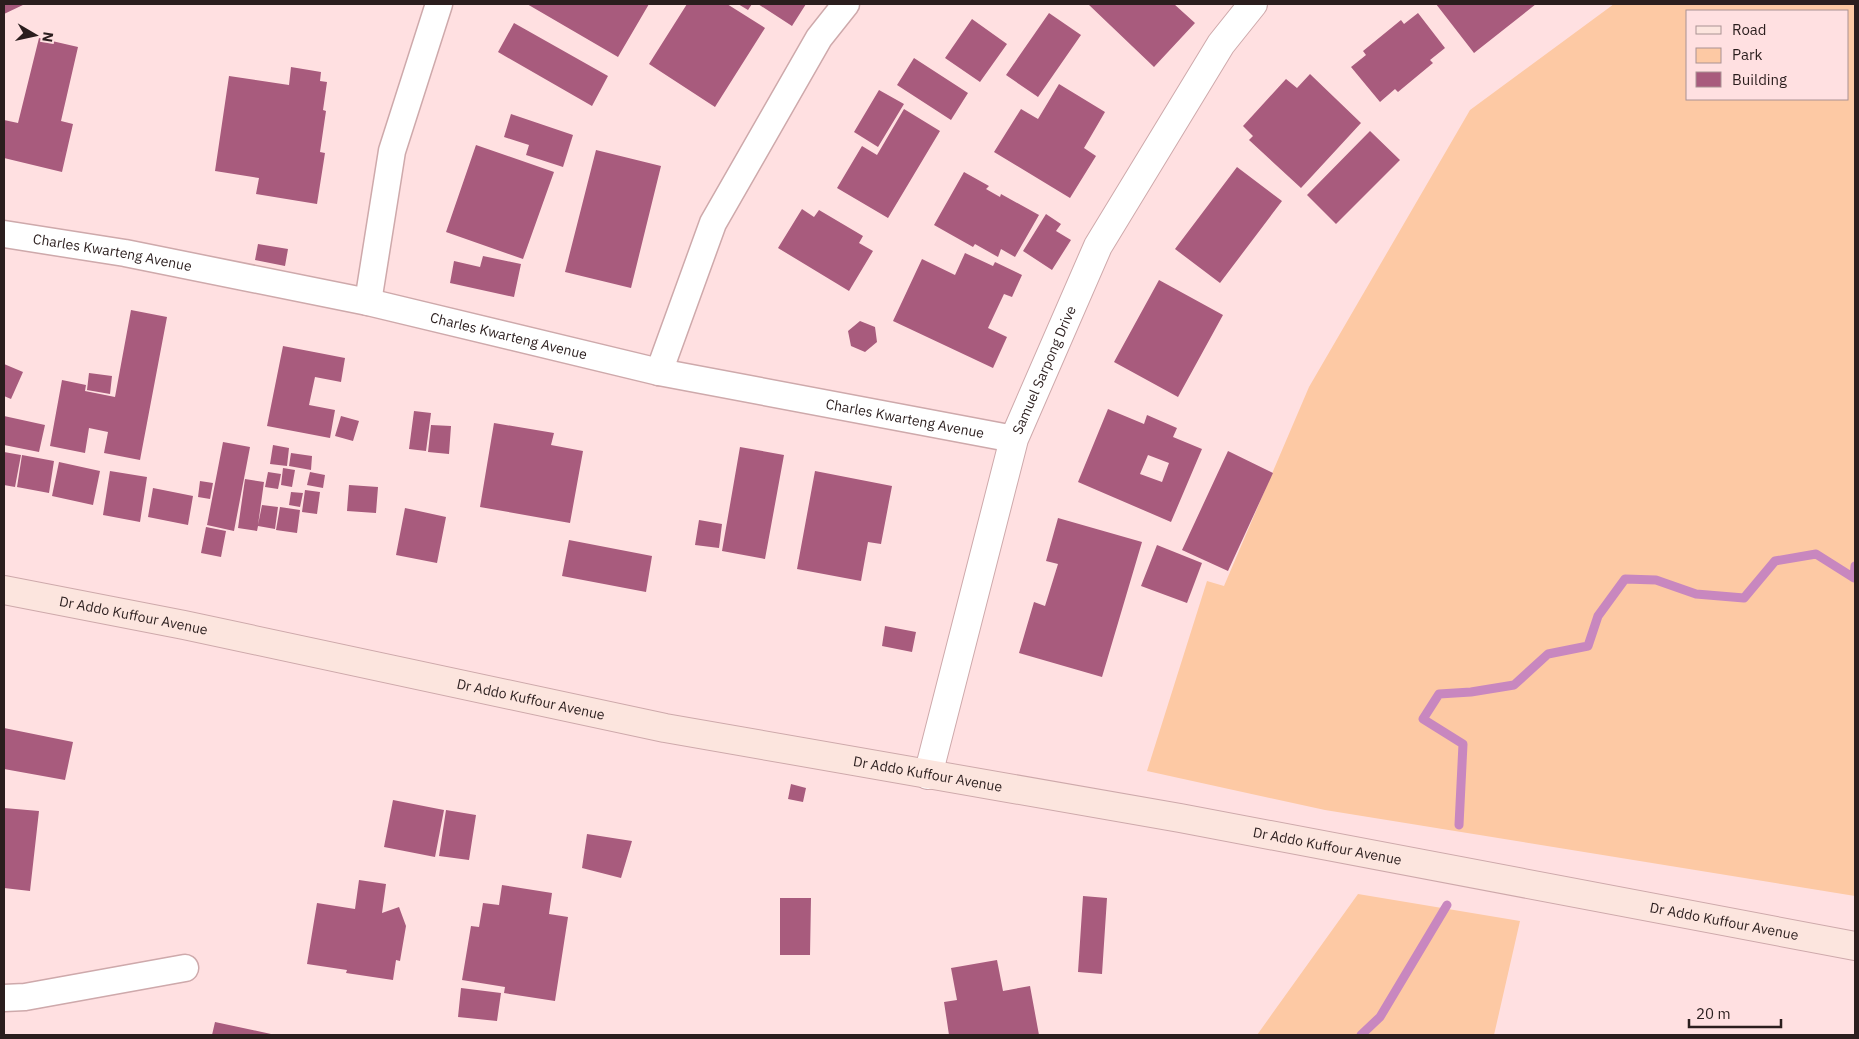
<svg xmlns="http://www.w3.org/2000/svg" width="1859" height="1039" font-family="'IBM Plex Sans',sans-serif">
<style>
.green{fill:#fdc9a4;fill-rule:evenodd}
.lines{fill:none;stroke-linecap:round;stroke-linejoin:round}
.stream{stroke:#c887bf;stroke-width:9}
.building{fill:#a85b7d;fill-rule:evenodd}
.minor-casing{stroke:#cea9ab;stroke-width:29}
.tertiary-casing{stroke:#cea9ab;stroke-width:30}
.secondary-casing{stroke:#cea9ab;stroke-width:30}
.minor{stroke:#fff;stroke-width:26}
.tertiary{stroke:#fff;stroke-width:28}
.secondary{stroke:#fce5de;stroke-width:28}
.labels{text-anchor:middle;stroke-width:4;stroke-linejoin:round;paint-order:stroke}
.street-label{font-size:14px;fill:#2b1e1e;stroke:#ffe0e1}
</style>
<rect width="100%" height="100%" fill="#ffe0e1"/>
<!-- green -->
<path class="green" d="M 1614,4 L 1855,4 L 1855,896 L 1325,810 L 1147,771 L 1207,581 L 1224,586 L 1309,387 L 1470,110 ZM 1688,11 L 1848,11 L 1848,99 L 1688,99 Z
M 1358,894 L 1520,921 L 1494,1035 L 1257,1035 Z"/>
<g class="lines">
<!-- stream -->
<path class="stream" d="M 1459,825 L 1463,744 L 1423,719 L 1439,694 L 1471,692 L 1514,685 L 1548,654 L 1588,646 L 1598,616 L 1625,579 L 1656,580 L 1696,594 L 1744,598 L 1775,561 L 1816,554 L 1854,578 L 1855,566
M 1361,1035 L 1380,1017 L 1447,905"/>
</g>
<!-- building -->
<path class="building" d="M 4,4 L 25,4 L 4,14 Z
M 527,4 L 649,4 L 618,57 Z
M 687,4 L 727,4 L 765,28 L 715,107 L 649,64 Z
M 738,4 L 752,4 L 748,10 Z
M 758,4 L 806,4 L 792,26 Z
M 1088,4 L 1174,4 L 1195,23 L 1154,67 Z
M 1436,4 L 1536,4 L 1474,53 Z
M 1049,13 L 1081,35 L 1038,97 L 1006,75 Z
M 1418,13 L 1445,48 L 1430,60 L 1433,63 L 1398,92 L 1395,89 L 1380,102 L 1351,67 L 1366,55 L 1363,51 L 1401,20 L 1404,24 Z
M 972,19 L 1007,44 L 980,82 L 945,58 Z
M 514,23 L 608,76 L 592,106 L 498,52 Z
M 39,38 L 78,47 L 61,121 L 73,124 L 62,172 L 4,158 L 4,120 L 18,123 Z
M 914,58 L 968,93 L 951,120 L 897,85 Z
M 291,67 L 321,72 L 320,81 L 327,82 L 323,110 L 326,111 L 320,152 L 325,153 L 317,204 L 256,194 L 259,178 L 215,171 L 229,76 L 289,85 Z
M 1310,74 L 1361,123 L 1301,188 L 1249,140 L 1253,136 L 1243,126 L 1286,79 L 1297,88 Z
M 1059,84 L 1105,112 L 1084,148 L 1096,156 L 1070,198 L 994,152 L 1021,109 L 1038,119 Z
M 879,90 L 904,104 L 878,147 L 854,132 Z
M 904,109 L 940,131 L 888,218 L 837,188 L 862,146 L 877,155 Z
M 511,114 L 573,135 L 563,167 L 526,155 L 529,145 L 504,137 Z
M 1370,131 L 1400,160 L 1336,224 L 1307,195 Z
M 476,145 L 554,172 L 523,259 L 446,232 Z
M 596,150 L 661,166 L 631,288 L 565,272 Z
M 1237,167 L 1282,201 L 1220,283 L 1175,249 Z
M 964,172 L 989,186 L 986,189 L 1000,197 L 1001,194 L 1039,215 L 1015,257 L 1001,249 L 998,257 L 975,244 L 973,247 L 934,225 Z
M 802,209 L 814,217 L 819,210 L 863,236 L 859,243 L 873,251 L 849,291 L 778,248 Z
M 1046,214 L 1061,224 L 1056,231 L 1071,240 L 1052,270 L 1023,251 Z
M 258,244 L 288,249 L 285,266 L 255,260 Z
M 965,253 L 993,266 L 995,262 L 1022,275 L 1012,297 L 1004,294 L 988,328 L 1007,337 L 993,368 L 893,321 L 922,259 L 955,275 Z
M 483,256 L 521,264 L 514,297 L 450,283 L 454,261 L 480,267 Z
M 1159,280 L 1223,315 L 1178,397 L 1114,362 Z
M 131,310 L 167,317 L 140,460 L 104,453 L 108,432 L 89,428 L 85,453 L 50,446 L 62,380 L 86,385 L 85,391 L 115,397 Z
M 860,321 L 875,327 L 877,342 L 865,352 L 851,346 L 848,331 Z
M 283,346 L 345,358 L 341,382 L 315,377 L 309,405 L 335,410 L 330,438 L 267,426 Z
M 4,364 L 23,372 L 11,399 L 4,396 Z
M 89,373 L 112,376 L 110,394 L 87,390 Z
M 1108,409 L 1144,424 L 1147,415 L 1177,428 L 1173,437 L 1202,449 L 1171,522 L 1078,482 ZM 1148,455 L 1169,463 L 1162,482 L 1140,474 Z
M 414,411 L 431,413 L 426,451 L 409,449 Z
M 4,416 L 45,425 L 39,452 L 4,445 Z
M 341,416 L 359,421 L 353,441 L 335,436 Z
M 494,423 L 554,433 L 551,445 L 583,451 L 570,523 L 480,507 Z
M 431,425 L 451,426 L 449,454 L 428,452 Z
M 223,442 L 250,447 L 234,531 L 207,525 Z
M 273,445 L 289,448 L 287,466 L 270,464 Z
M 740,447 L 784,455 L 765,559 L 722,551 Z
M 1228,451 L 1273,473 L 1228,571 L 1182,550 Z
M 4,452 L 21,455 L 15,487 L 4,485 Z
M 291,453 L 312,456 L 311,470 L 289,466 Z
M 22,455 L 54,461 L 49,493 L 17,487 Z
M 59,462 L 100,471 L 93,505 L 52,496 Z
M 283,468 L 295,470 L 292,487 L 281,485 Z
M 110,471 L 147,477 L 140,522 L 103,515 Z
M 815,471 L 892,486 L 881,544 L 868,542 L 861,581 L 797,569 Z
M 268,472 L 281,474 L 278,489 L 265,487 Z
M 310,472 L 325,475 L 323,488 L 307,485 Z
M 245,479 L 264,482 L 258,525 L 262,505 L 278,507 L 275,529 L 258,526 L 257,531 L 238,528 Z
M 200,481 L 213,483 L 210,499 L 198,497 Z
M 349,485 L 378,487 L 376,513 L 347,511 Z
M 153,488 L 193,496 L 188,525 L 148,517 Z
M 305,490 L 320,492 L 317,514 L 302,512 Z
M 291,492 L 303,493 L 300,507 L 289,505 Z
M 280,507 L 300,510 L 297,533 L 276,530 Z
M 405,508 L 446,517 L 437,563 L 396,555 Z
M 1058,518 L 1142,542 L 1102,677 L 1019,653 L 1034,602 L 1045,606 L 1058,564 L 1046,561 Z
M 699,520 L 722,524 L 719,548 L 695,545 Z
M 206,527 L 226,531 L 221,557 L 201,553 Z
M 569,540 L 652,556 L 646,592 L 562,576 Z
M 1157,545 L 1202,563 L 1187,603 L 1141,586 Z
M 885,626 L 916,632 L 912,652 L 882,646 Z
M 4,728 L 73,742 L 65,780 L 4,769 Z
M 791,784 L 806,788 L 803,802 L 788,799 Z
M 393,800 L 444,810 L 435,857 L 384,847 Z
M 4,808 L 39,811 L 30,891 L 4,888 Z
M 446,810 L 476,815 L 469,860 L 439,856 Z
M 587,834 L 632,841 L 621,878 L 582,868 Z
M 359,880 L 386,884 L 382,913 L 399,907 L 406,926 L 400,961 L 396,960 L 393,980 L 346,973 L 347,970 L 307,964 L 317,903 L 355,909 Z
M 502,885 L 552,893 L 549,914 L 568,917 L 555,1001 L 504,993 L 505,987 L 462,980 L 471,926 L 479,927 L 483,903 L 499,905 Z
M 1083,896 L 1107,898 L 1102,974 L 1078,972 Z
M 780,898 L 811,898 L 810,955 L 780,955 Z
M 997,960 L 1003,991 L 1030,986 L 1039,1035 L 949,1035 L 944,1002 L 957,1000 L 951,968 Z
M 461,988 L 501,993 L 497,1021 L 458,1017 Z
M 215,1022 L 271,1034 L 271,1035 L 212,1035 Z"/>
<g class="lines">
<defs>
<g id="minor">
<path id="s1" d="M 4,234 L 125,253 L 368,302 L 659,372 L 1014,439"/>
<path d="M 368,302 L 392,151 L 439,4"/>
<path d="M 659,372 L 713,223 L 819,38 L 846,4"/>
<path d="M 4,998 L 25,997 L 185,968"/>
</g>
<g id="tertiary">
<path id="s2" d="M 928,775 L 1014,439 L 1098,246 L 1221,44 L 1253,4"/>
</g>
<g id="secondary">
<path id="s3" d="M 4,590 L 184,625 L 665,728 L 1180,818 L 1855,946"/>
</g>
</defs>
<!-- minor casing -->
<use href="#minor" class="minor-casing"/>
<!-- tertiary casing -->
<use href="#tertiary" class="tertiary-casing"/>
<!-- secondary casing -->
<use href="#secondary" class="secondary-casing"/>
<!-- minor -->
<use href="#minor" class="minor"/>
<!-- tertiary -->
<use href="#tertiary" class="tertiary"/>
<!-- secondary -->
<use href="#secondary" class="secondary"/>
</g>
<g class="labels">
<!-- street labels -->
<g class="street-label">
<text dy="5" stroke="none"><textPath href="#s1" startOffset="110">Charles Kwarteng Avenue</textPath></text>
<text dy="5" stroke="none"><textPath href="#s1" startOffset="515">Charles Kwarteng Avenue</textPath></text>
<text dy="5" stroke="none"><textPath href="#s2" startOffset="422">Samuel Sarpong Drive</textPath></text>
<text dy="5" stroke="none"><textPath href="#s1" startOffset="920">Charles Kwarteng Avenue</textPath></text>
<text dy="5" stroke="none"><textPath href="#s3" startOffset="132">Dr Addo Kuffour Avenue</textPath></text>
<text dy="5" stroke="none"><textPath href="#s3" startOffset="538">Dr Addo Kuffour Avenue</textPath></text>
<text dy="5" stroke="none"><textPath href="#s3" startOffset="942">Dr Addo Kuffour Avenue</textPath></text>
<text dy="5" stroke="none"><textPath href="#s3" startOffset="1348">Dr Addo Kuffour Avenue</textPath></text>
<text dy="5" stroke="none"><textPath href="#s3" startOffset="1752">Dr Addo Kuffour Avenue</textPath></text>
</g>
</g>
<!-- border -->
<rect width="1859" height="1039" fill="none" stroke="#2b1e1e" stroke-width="10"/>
<!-- legend -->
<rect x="1686" y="10" width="162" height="90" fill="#ffe0e1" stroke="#aa9293"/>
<rect x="1696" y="26" width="25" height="8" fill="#fce5de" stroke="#aa9293"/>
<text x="1732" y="35" font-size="15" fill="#2b1e1e">Road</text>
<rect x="1696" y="48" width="25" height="15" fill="#fdc9a4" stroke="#aa9293"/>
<text x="1732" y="60" font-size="15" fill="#2b1e1e">Park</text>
<rect x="1696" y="72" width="25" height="15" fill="#a85b7d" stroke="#aa9293"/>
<text x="1732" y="85" font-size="15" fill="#2b1e1e">Building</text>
<!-- north arrow -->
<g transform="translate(35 35) rotate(99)" stroke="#ffe0e1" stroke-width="4" paint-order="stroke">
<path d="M0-4L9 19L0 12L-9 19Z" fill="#2b1e1e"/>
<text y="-8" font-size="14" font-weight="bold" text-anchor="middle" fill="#2b1e1e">N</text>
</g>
<!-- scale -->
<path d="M1689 1019v8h92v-8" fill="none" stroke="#2b1e1e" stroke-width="2.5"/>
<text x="1696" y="1019" font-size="15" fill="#2b1e1e" stroke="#ffe0e1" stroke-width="4" paint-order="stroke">20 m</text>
</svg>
